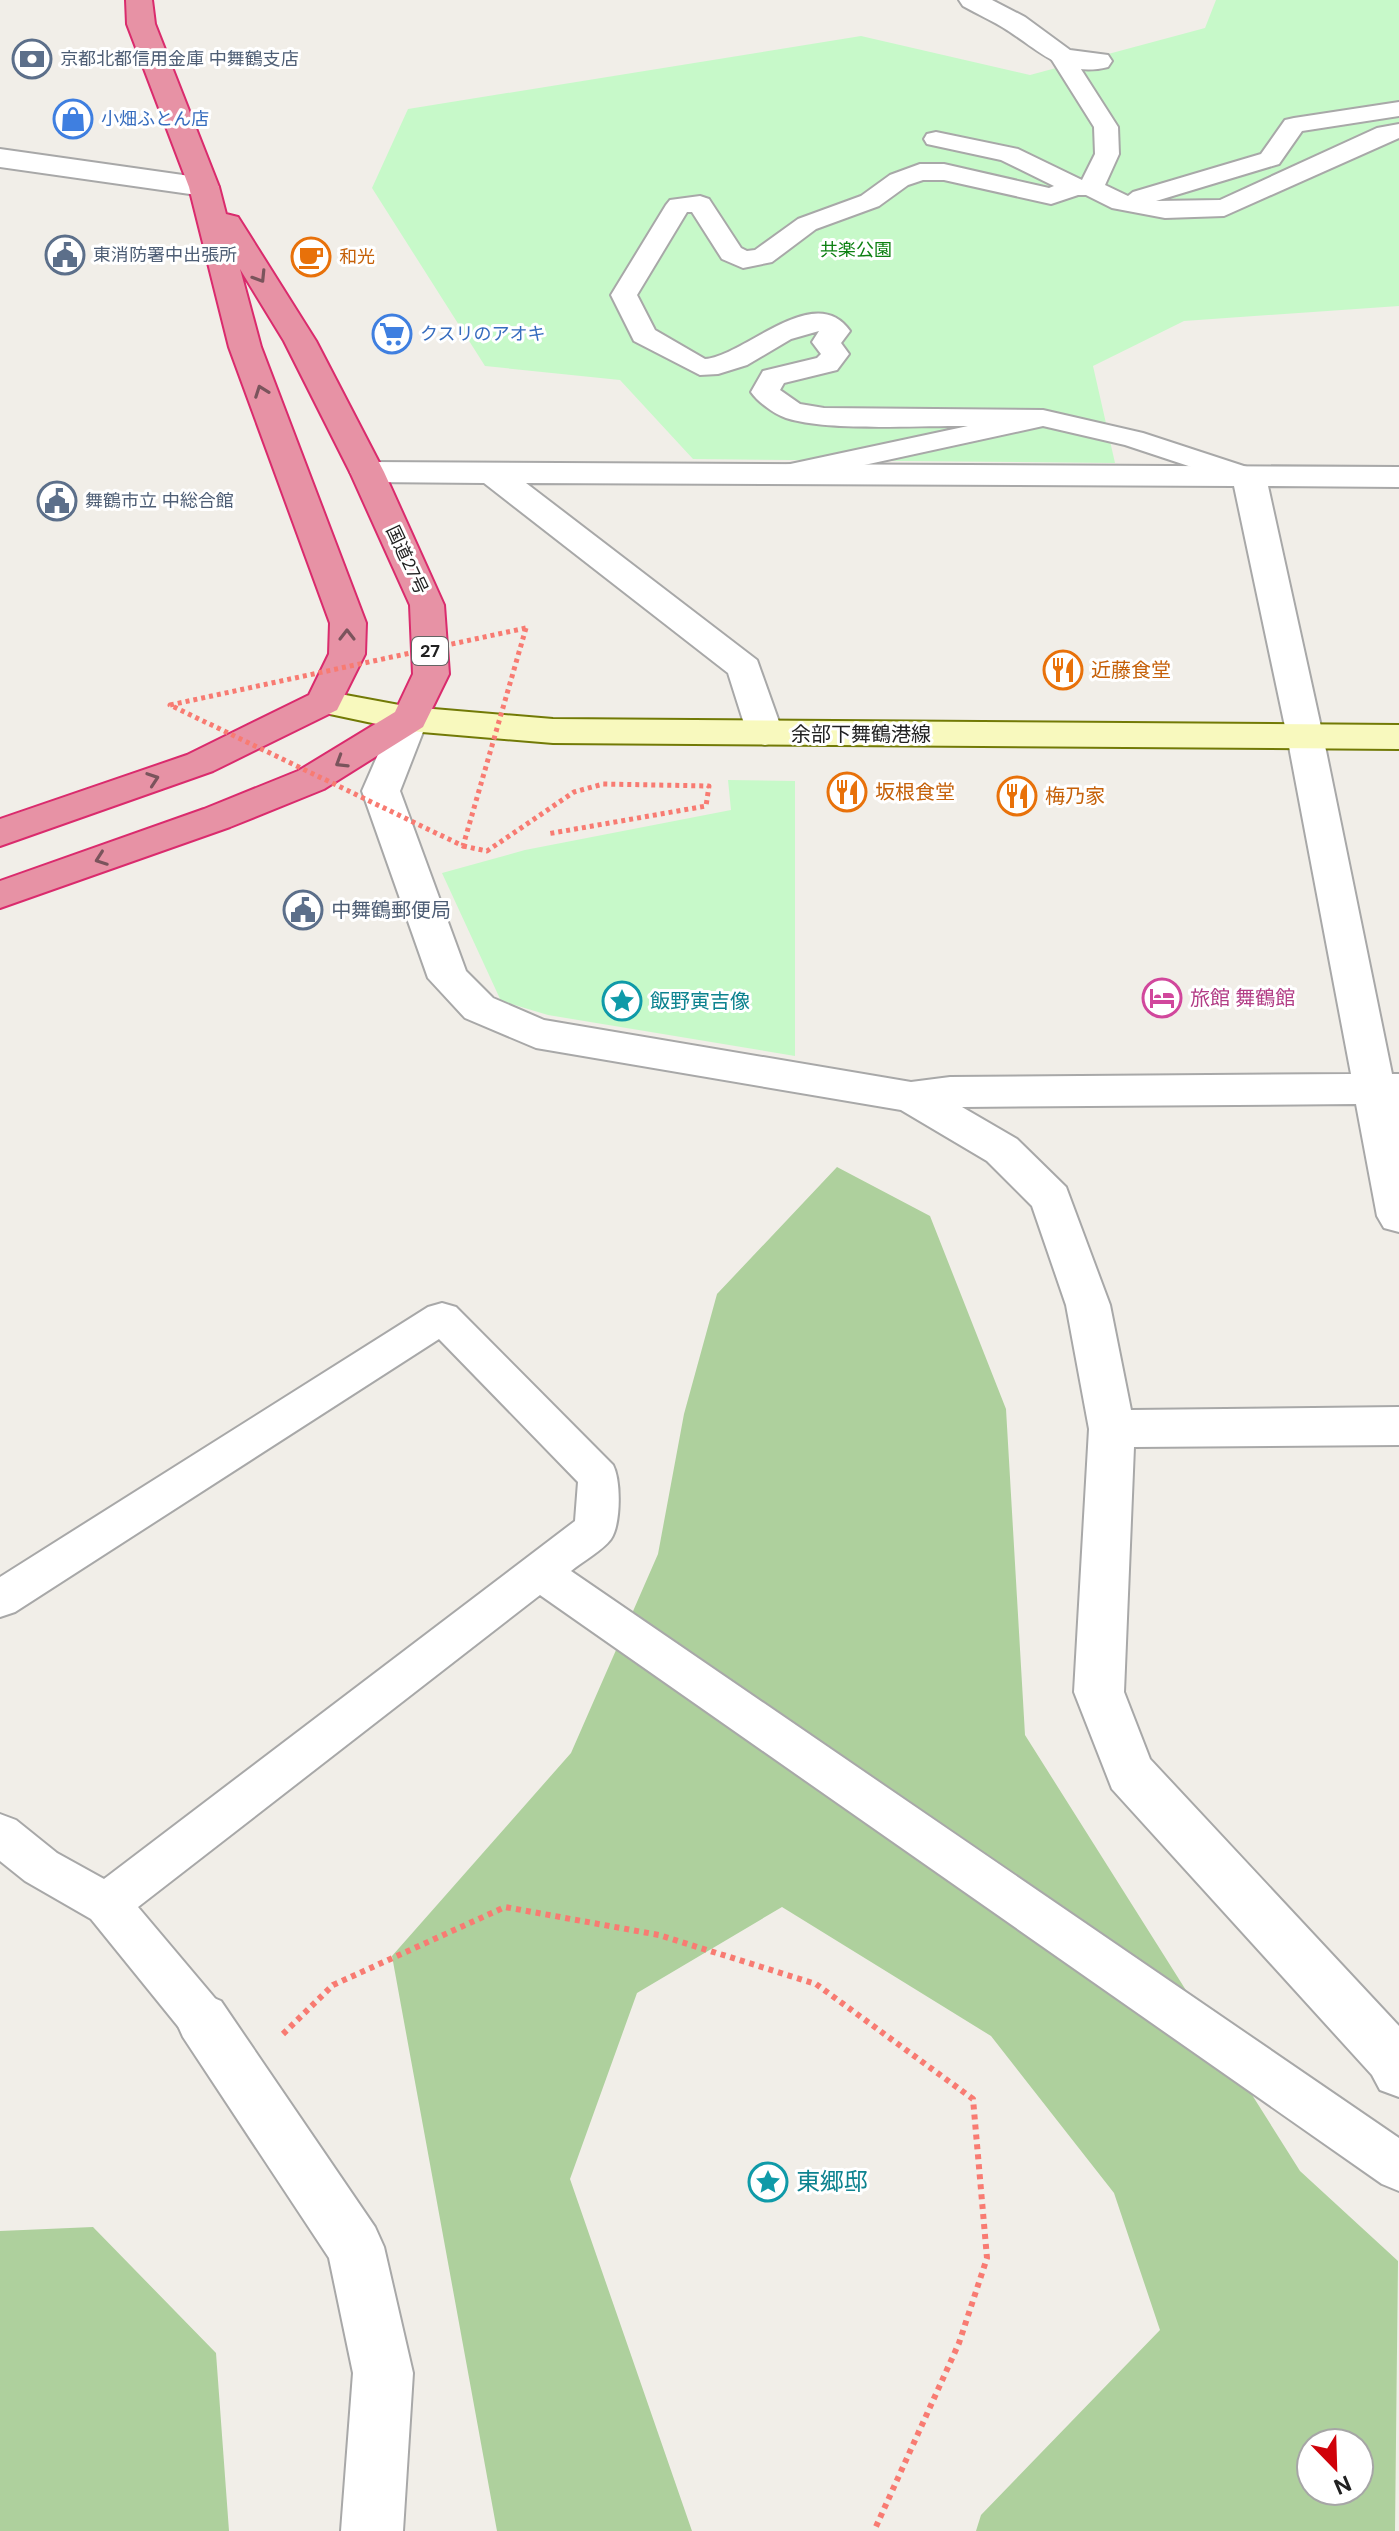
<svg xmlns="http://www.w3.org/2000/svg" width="1399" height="2531" font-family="'DM Sans','Noto Sans JP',sans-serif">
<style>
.forest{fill:#aed09d;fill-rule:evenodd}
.park{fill:#c7f9c9}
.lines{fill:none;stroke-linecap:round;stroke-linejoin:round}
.lane-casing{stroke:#a8a8a8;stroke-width:4}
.street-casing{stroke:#a8a8a8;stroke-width:4}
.secondary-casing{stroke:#727a06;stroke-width:4}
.highway-casing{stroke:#da2b6d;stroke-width:4}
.path-far1{stroke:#f87b72;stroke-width:5;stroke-dasharray:4 4;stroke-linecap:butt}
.path{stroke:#f87b72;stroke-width:6;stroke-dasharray:5 5;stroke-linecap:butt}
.lane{fill:#fff;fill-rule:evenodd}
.street{fill:#fff;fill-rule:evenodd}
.secondary{fill:#f8f9be;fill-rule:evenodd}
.highway{fill:#e792a5;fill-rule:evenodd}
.path-bridge{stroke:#f87b72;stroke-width:5;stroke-dasharray:4 4;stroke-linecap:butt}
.oneway{stroke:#7a545c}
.labels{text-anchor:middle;stroke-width:6;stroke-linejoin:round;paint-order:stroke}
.far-service-label{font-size:18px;fill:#4e5e75;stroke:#fff;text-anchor:start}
.far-shop-label{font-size:18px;fill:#366cbe;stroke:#fff;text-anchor:start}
.far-park-label{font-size:18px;fill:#0d8112;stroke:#fff}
.far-food-label{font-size:18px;fill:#c56008;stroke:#fff;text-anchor:start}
.far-street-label{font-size:18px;fill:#212121;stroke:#fff}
.shield{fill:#fff;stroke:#646464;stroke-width:2}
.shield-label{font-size:18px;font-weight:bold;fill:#212121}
.food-label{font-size:20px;fill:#c56008;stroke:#fff;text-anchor:start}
.street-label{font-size:20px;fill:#212121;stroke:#fff}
.service-label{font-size:20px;fill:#4e5e75;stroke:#fff;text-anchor:start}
.hotel-label{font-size:20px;fill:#b23c85;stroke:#fff;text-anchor:start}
.culture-label{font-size:20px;fill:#0d838f;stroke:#fff;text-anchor:start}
.near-culture-label{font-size:24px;fill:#0d838f;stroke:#fff;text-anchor:start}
</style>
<rect width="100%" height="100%" fill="#f1eee8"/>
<!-- forest -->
<path class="forest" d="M 837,1167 L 930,1216 L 1006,1409 L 1025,1735 L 1300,2171 L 1398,2261 L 1395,2531 L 976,2531 L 981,2515 L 1160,2330 L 1114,2193 L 991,2036 L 782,1907 L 637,1993 L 570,2179 L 692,2531 L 497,2531 L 392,1956 L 571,1753 L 658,1554 L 684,1414 L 717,1294 ZM 1311,2443 L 1359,2443 L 1359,2491 L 1311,2491 Z
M 93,2227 L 216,2353 L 229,2531 L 0,2531 L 0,2231 Z"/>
<!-- park -->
<path class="park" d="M 1216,0 L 1399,0 L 1399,306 L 1184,321 L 1093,366 L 1115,463 L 693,459 L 620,380 L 485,366 L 372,188 L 408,109 L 861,36 L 1030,75 L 1205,28 Z
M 728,780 L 795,781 L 795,1056 L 548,1015 L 501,1001 L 442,873 L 525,850 L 731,810 Z"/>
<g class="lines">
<defs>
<path id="lane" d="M 1062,50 L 1070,52 L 1118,127 L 1119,154 L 1105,185 L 1128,196 L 1133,192 L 1261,154 L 1285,120 L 1294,118 L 1399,102 L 1399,116 L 1302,131 L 1279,164 L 1156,201 L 1220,200 L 1377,128 L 1399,124 L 1399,138 L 1224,216 L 1165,218 L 1112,208 L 1086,195 L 1078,195 L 1051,204 L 944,180 L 923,180 L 908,185 L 879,206 L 816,229 L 772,262 L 743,268 L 722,259 L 692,212 L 687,212 L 637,295 L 655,330 L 705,359 C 745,356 815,280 850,331 L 841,343 L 849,354 L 837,370 L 784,383 L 780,390 L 800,404 L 824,408 L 1043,410 L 1143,433 L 1259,471 L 1263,477 L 1259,483 L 1249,486 L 1125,445 L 1043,426 L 777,484 L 767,481 L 763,475 L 767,469 L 968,426 C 918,425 831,432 786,418 C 774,414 758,402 751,392 L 763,371 L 817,358 L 821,354 L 812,342 L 819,331 L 791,339 L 747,365 L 718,374 L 700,375 L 634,341 L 611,295 L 666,205 L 670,200 L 700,196 L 709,199 L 741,248 L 747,251 L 755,250 L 798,219 L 861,196 L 890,175 L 920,164 L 944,164 L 1049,188 L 1054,186 L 1001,160 L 927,144 L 924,139 L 927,134 L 936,132 L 1018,149 L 1082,180 L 1095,154 L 1094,127 L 1050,57 L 1054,52 Z
M 442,1303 L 456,1307 L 613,1465 C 621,1480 621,1524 611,1539 C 602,1551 583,1561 571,1571 L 1399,2138 L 1399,2191 L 1382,2184 L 540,1595 L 138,1907 L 219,2003 L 225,2019 L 219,2035 L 202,2041 L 185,2035 L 91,1919 L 25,1881 L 0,1861 L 0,1814 L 16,1820 L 57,1853 L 104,1879 L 575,1521 L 578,1482 L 439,1339 L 15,1612 L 0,1617 L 0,1577 L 428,1307 Z"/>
<path id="street" d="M 959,0 L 992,0 L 1025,17 L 1070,50 L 1108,55 L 1112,61 L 1108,67 C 1063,78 1040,51 1007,30 C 993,21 977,14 963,6 Z
M 0,149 L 204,178 L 214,181 L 219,187 L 214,193 L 204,196 L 0,167 Z
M 367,462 L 1399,467 L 1399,487 L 1268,486 L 1323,736 L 1392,1074 L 1399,1074 L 1399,1232 L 1384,1228 L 1377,1216 L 1356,1104 L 962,1107 L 1017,1139 L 1066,1187 L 1110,1305 L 1131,1410 L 1399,1407 L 1399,1445 L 1134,1447 L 1124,1692 L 1150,1759 L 1399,2026 L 1399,2097 L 1380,2090 L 1372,2075 L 1112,1789 L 1074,1692 L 1089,1429 L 1066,1305 L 1032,1206 L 987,1161 L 901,1110 L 536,1048 L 465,1018 L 428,978 L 362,791 L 397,711 L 410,707 L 423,711 L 428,719 L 400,791 L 466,971 L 493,998 L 544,1020 L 911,1082 L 950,1077 L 1351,1074 L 1287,736 L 1234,486 L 526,483 L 757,660 L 783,733 L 778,741 L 765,745 L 752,741 L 747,733 L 728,673 L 484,483 L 367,482 L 355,479 L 350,472 L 355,465 Z
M 202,1993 L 221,2001 L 375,2227 L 384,2247 L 413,2373 L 403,2531 L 341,2531 L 353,2373 L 329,2258 L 183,2037 L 175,2019 L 183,2001 Z"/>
<path id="secondary" d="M 324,691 L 410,707 L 553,719 L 1399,725 L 1399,749 L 553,743 L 410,731 L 311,710 L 306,702 L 311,694 Z"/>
<path id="highway" d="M 126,0 L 152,0 L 155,24 L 219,187 L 226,214 L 238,217 L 316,341 L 384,472 L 444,605 L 449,674 L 423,727 L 324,789 L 230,827 L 0,908 L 0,881 L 204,809 L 298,771 L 395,712 L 413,674 L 410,605 L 350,472 L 284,341 L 240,269 L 261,347 L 366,623 L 365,654 L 337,710 L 213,771 L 0,846 L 0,819 L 187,755 L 309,695 L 329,654 L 330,623 L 229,347 L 189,187 L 127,24 Z"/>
</defs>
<!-- lane casing -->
<use href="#lane" class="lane-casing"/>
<!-- street casing -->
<use href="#street" class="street-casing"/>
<!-- secondary casing -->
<use href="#secondary" class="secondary-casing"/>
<!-- highway casing -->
<use href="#highway" class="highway-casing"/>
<!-- path-far1 -->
<path class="path-far1" d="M 463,846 L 487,851 L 574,792 L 603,784 L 709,786 L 706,806 L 547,834"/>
<!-- path -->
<path class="path" d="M 283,2034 L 333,1985 L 505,1907 L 659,1935 L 816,1984 L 973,2099 L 987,2258 L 959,2343 L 874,2531"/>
<!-- lane -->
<use href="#lane" class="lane"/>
<!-- street -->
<use href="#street" class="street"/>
<!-- secondary -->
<use href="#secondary" class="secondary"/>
<!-- highway -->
<use href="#highway" class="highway"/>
<!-- path-bridge -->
<path class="path-bridge" d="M 526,628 L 463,846 L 170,705 Z"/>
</g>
<!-- one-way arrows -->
<defs><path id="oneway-chevron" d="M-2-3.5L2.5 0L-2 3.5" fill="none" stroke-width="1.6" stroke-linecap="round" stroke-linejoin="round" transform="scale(2)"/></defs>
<g class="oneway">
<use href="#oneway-chevron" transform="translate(260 277) rotate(58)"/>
<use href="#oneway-chevron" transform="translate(261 391) rotate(-110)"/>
<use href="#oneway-chevron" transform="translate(347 635) rotate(-90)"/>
<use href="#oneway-chevron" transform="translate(341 762) rotate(148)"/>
<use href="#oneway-chevron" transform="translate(153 779) rotate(-19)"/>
<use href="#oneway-chevron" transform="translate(101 859) rotate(160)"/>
</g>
<!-- icons -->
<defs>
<symbol id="bank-ring" viewBox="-11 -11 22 22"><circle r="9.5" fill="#fff" stroke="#5c6f8a" stroke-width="1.5"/><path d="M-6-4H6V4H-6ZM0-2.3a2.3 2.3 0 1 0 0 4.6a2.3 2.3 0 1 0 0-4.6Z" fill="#5c6f8a"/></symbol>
<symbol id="shop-ring" viewBox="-11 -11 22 22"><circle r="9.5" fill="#fff" stroke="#3f7fe0" stroke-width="1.5"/><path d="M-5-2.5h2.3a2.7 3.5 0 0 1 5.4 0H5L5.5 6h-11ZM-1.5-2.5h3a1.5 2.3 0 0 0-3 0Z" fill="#3f7fe0"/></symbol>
<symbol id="civic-ring" viewBox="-11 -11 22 22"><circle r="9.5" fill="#fff" stroke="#5c6f8a" stroke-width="1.5"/><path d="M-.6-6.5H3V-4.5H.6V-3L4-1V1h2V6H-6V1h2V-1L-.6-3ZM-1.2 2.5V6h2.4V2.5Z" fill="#5c6f8a"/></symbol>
<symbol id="cafe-ring" viewBox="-11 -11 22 22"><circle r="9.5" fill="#fff" stroke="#e8710a" stroke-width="1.5"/><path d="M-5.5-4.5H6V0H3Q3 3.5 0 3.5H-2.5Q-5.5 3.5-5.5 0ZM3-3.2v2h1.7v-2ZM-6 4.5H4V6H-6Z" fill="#e8710a"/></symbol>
<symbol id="supermarket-ring" viewBox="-11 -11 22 22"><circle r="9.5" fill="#fff" stroke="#3f7fe0" stroke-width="1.5"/><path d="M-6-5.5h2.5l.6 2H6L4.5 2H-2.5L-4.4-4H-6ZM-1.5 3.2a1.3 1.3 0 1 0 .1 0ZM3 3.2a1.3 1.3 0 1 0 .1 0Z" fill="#3f7fe0"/></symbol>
<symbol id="restaurant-ring" viewBox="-11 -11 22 22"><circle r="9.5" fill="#fff" stroke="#e8710a" stroke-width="1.5"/><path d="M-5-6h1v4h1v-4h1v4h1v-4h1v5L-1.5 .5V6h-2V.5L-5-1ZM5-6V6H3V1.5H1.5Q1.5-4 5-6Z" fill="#e8710a"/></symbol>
<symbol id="hotel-ring" viewBox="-11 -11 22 22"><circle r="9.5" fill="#fff" stroke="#d1479c" stroke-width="1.5"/><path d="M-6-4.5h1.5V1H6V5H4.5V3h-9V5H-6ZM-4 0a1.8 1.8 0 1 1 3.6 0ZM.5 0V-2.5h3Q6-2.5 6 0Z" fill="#d1479c"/></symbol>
<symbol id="sight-ring" viewBox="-11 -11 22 22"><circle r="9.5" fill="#fff" stroke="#0f9aa8" stroke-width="1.5"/><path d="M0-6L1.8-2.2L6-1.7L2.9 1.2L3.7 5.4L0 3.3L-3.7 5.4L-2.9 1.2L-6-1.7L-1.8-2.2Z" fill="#0f9aa8"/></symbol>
</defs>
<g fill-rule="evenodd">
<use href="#bank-ring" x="10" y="37" width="44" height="44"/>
<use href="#shop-ring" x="51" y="97" width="44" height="44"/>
<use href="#civic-ring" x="43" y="233" width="44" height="44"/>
<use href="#cafe-ring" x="289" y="235" width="44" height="44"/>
<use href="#supermarket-ring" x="370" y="312" width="44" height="44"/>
<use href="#civic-ring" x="35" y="479" width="44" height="44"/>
<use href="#restaurant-ring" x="1041" y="648" width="44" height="44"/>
<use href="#restaurant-ring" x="825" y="770" width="44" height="44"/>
<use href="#restaurant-ring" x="995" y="774" width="44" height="44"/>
<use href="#civic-ring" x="281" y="888" width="44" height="44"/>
<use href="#hotel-ring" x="1140" y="976" width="44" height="44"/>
<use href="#sight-ring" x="600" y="979" width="44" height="44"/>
<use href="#sight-ring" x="746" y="2160" width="44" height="44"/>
</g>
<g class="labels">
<!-- far-service labels -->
<g class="far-service-label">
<text x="60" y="65">京都北都信用金庫 中舞鶴支店</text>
<text x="93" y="261">東消防署中出張所</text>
<text x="85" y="507">舞鶴市立 中総合館</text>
</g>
<!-- far-shop labels -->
<g class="far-shop-label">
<text x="101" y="125">小畑ふとん店</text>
<text x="420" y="340">クスリのアオキ</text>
</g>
<!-- far-park labels -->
<g class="far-park-label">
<text x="856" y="256">共楽公園</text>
</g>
<!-- far-food labels -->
<g class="far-food-label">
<text x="339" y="263">和光</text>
</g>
<!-- far-street labels -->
<g class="far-street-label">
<text transform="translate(407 560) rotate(65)" y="6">国道27号</text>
</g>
<!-- shield labels -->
<rect class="shield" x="412" y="637" width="36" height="28" rx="6"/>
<g class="shield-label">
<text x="430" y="657">27</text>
</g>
<!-- food labels -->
<g class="food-label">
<text x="1091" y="677">近藤食堂</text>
<text x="875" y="799">坂根食堂</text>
<text x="1045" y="803">梅乃家</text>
</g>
<!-- street labels -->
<g class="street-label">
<text x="861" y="741">余部下舞鶴港線</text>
</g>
<!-- service labels -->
<g class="service-label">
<text x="331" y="917">中舞鶴郵便局</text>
</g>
<!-- hotel labels -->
<g class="hotel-label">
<text x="1190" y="1005">旅館 舞鶴館</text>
</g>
<!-- culture labels -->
<g class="culture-label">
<text x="650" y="1008">飯野寅吉像</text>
</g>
<!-- near-culture labels -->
<g class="near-culture-label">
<text x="796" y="2190">東郷邸</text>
</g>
</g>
<!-- north arrow -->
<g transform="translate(1335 2467) rotate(157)"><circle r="38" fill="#ffffff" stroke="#a6a6a6" stroke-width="2"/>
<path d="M0-6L14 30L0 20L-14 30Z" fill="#d0020a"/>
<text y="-12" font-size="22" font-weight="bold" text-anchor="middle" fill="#212121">N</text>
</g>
</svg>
